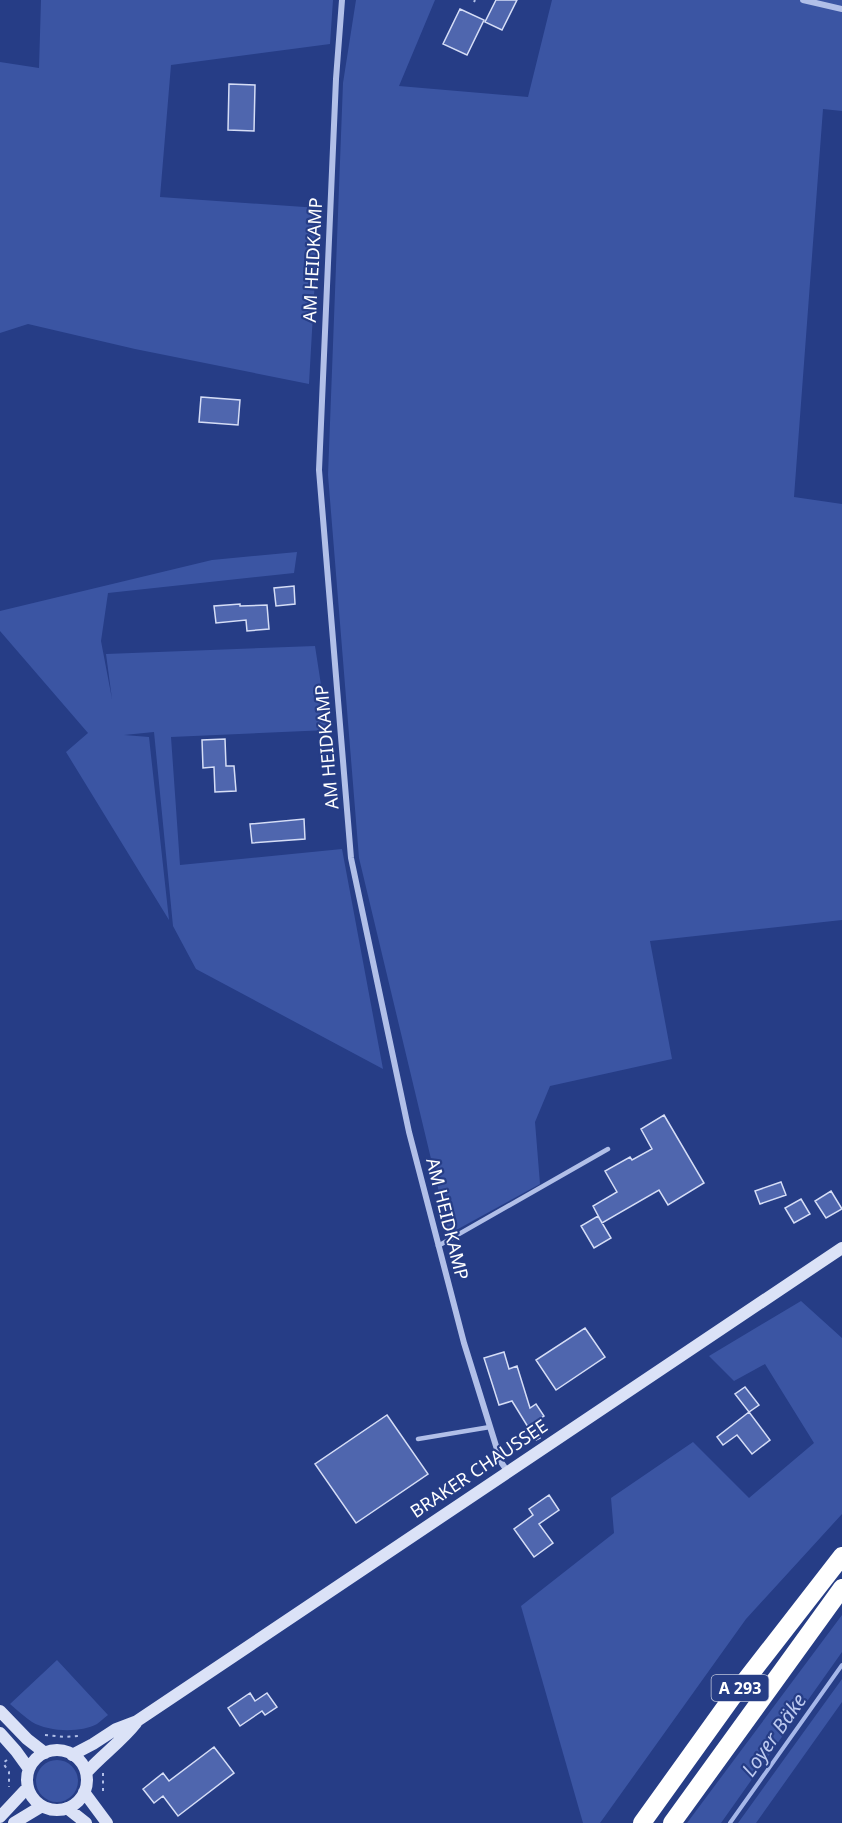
<svg xmlns="http://www.w3.org/2000/svg" width="842" height="1823" font-family="'Noto Sans',sans-serif">
<style>
.green{fill:#3b55a3}
.lines{fill:none;stroke-linecap:round;stroke-linejoin:round}
.stream{stroke:#a6b7e9;stroke-width:4}
.building{fill:#4f66ae;stroke:#d5ddf6;stroke-width:1.5}
.path{stroke:#b1bfe8;stroke-width:2;stroke-dasharray:3 4.5;stroke-linecap:butt}
.lane{stroke:#b1bfe8;stroke-width:4.5}
.street{stroke:#b1bfe8;stroke-width:6}
.secondary{stroke:#dbe2f7;stroke-width:12}
.highway{stroke:#fff;stroke-width:18}
.labels{text-anchor:middle;stroke-width:4.5;stroke-linejoin:round;paint-order:stroke}
.shield{fill:#263d86;stroke:#bec5db;stroke-width:1.5}
.shield-label{font-size:16px;font-weight:bold;fill:#fff}
.street-label{font-size:18px;fill:#fff;stroke:#263d86}
.water-label{font-size:20px;font-style:italic;fill:#bdcaf0;stroke:#263d86}
</style>
<rect width="100%" height="100%" fill="#263d86"/>
<!-- green -->
<path class="green" d="M 41,0 L 333,0 L 330,44 L 171,65 L 160,197 L 319,208 L 309,384 L 135,349 L 28,324 L 0,333 L 0,62 L 39,68 Z
M 356,0 L 435,0 L 399,86 L 528,97 L 552,0 L 842,0 L 842,111 L 823,109 L 794,497 L 842,504 L 842,920 L 650,941 L 672,1059 L 550,1086 L 535,1122 L 540,1184 L 449,1234 L 359,858 L 328,475 L 343,83 Z
M 297,552 L 294,573 L 108,593 L 101,641 L 112,699 L 106,654 L 315,646 L 328,730 L 171,737 L 180,865 L 342,849 L 383,1069 L 196,969 L 173,926 L 154,732 L 124,735 L 149,737 L 169,920 L 66,752 L 88,733 L 0,631 L 0,611 L 212,560 Z
M 801,1301 L 842,1338 L 842,1514 L 746,1619 L 600,1823 L 583,1823 L 521,1606 L 614,1533 L 611,1498 L 693,1442 L 749,1498 L 814,1443 L 765,1364 L 734,1381 L 709,1356 Z
M 842,1615 L 842,1652 L 721,1823 L 687,1823 Z
M 57,1660 L 108,1715 C 104,1718 101,1721 97,1724 C 80,1733 49,1732 32,1722 C 25,1717 17,1710 10,1704 Z
M 842,1679 L 842,1702 L 756,1823 L 738,1823 Z
M36 1781a21 21 0 1 1 42 0a21 21 0 1 1-42 0Z"/>
<g class="lines">
<!-- stream -->
<path class="stream" d="M 730,1823 L 842,1665"/>
</g>
<!-- building -->
<path class="building" d="M 496,0 L 517,0 L 502,30 L 485,22 Z
M 460,9 L 484,20 L 467,55 L 443,44 Z
M 229,84 L 255,85 L 254,131 L 228,130 Z
M 201,397 L 240,400 L 238,425 L 199,422 Z
M 294,586 L 295,604 L 276,606 L 274,588 Z
M 240,604 L 240,606 L 267,605 L 269,629 L 247,631 L 246,620 L 216,623 L 214,606 Z
M 225,739 L 226,766 L 234,766 L 236,791 L 215,792 L 214,767 L 203,768 L 202,740 Z
M 304,819 L 305,839 L 252,843 L 250,824 Z
M 664,1115 L 704,1183 L 668,1205 L 659,1190 L 602,1223 L 593,1206 L 617,1192 L 605,1171 L 630,1157 L 632,1160 L 652,1149 L 641,1129 Z
M 781,1182 L 786,1195 L 760,1204 L 755,1191 Z
M 831,1191 L 842,1209 L 826,1218 L 815,1201 Z
M 801,1199 L 810,1214 L 794,1223 L 785,1208 Z
M 598,1216 L 611,1238 L 594,1248 L 581,1226 Z
M 585,1328 L 605,1357 L 556,1390 L 536,1360 Z
M 504,1352 L 509,1369 L 517,1366 L 530,1408 L 536,1404 L 544,1416 L 535,1422 L 540,1438 L 536,1440 L 512,1401 L 499,1405 L 484,1358 Z
M 745,1387 L 759,1405 L 749,1412 L 735,1394 Z
M 749,1412 L 770,1440 L 752,1454 L 737,1435 L 723,1445 L 717,1437 Z
M 387,1415 L 428,1474 L 356,1523 L 315,1464 Z
M 549,1495 L 559,1510 L 539,1524 L 553,1543 L 534,1557 L 514,1529 L 533,1515 L 529,1509 Z
M 250,1693 L 255,1701 L 267,1693 L 277,1707 L 265,1715 L 262,1711 L 240,1726 L 228,1708 Z
M 214,1747 L 234,1773 L 178,1816 L 163,1796 L 154,1803 L 143,1789 L 163,1773 L 169,1781 Z"/>
<g class="lines">
<!-- path -->
<path class="path" d="M 474,2 L 475,0
M 45,1735 L 65,1737 L 78,1736
M 7,1760 L 3,1763 L 9,1772 L 9,1787
M 103,1773 L 103,1794"/>
<!-- lane -->
<path class="lane" d="M 438,1246 L 608,1149
M 418,1439 L 490,1427"/>
<!-- street -->
<path class="street" d="M 342,0 L 336,79 L 319,470 L 351,858 L 409,1132 L 464,1343 L 501,1462 L 508,1472
M 803,0 L 842,9"/>
<!-- secondary -->
<path class="secondary" d="M 0,1711 L 27,1739 L 45,1753
M 0,1733 L 16,1751 L 29,1769
M27 1780a30 30 0 1 1 60 0a30 30 0 1 1-60 0Z
M 72,1755 L 93,1744 L 116,1729 L 137,1721 L 842,1248
M 86,1773 C 102,1755 121,1742 136,1723
M 84,1792 L 107,1823
M 67,1808 L 86,1823
M 0,1817 L 28,1787
M 14,1823 L 42,1806"/>
<!-- highway -->
<path class="highway" d="M 642,1823 L 731,1699 L 842,1556
M 672,1823 L 842,1588"/>
</g>
<g class="labels">
<!-- shield labels -->
<rect class="shield" x="711.5" y="1675" width="57" height="26" rx="4.5"/>
<g class="shield-label">
<text x="740" y="1694">A 293</text>
</g>
<!-- street labels -->
<g class="street-label">
<text transform="translate(313 260) rotate(-87)" y="6">AM HEIDKAMP</text>
<text transform="translate(327 747) rotate(-95)" y="6">AM HEIDKAMP</text>
<text transform="translate(447 1219) rotate(76)" y="6">AM HEIDKAMP</text>
<text transform="translate(479 1469) rotate(-34)" y="6">BRAKER CHAUSSEE</text>
</g>
<!-- water labels -->
<g class="water-label">
<text transform="translate(774 1735) rotate(-55)" y="7">Loyer Bäke</text>
</g>
</g>
</svg>
